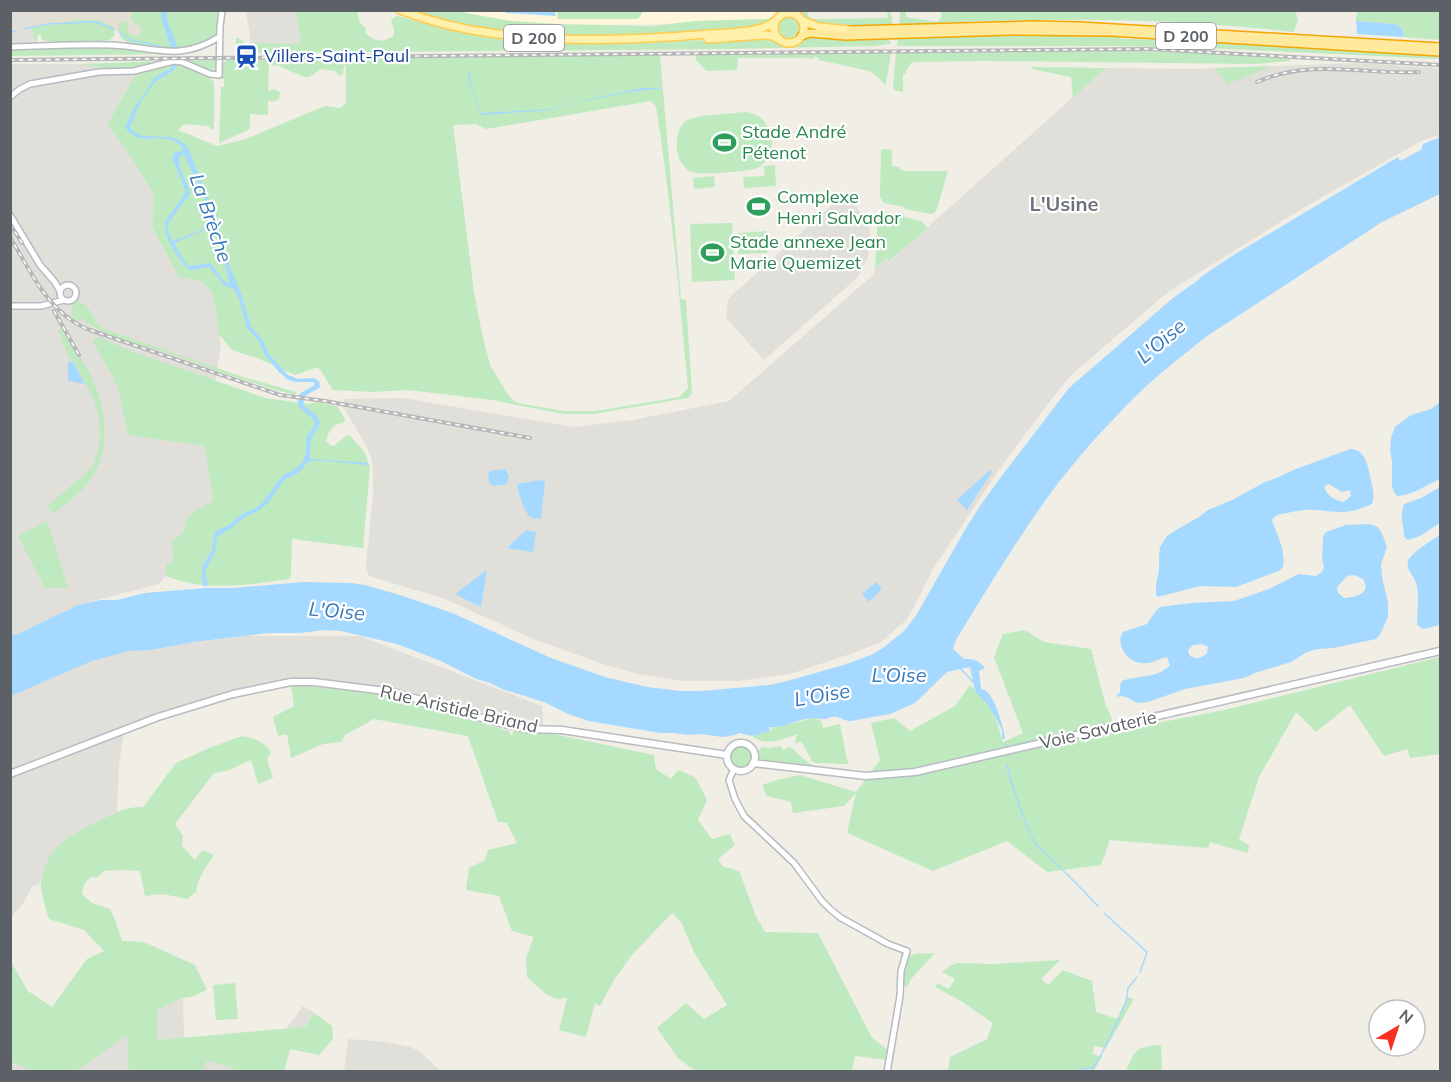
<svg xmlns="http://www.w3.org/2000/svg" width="1451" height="1082" font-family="Mulish,sans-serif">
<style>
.commercial{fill:#fff6db}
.industrial{fill:#e1dfd9}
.education{fill:#e2e0d5}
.green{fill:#bfeabf;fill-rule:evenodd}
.water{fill:#a6d9ff;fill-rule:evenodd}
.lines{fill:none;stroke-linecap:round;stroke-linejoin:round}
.stream{stroke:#a6d9ff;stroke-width:1.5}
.tertiary-casing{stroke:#b7bbc0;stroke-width:8}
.secondary-casing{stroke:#b8bcc2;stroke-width:9}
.primary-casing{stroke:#fecc50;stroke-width:10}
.trunk-casing{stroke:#f5a600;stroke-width:10}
.tertiary{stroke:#fff;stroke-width:5}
.secondary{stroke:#fff;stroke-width:6}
.primary{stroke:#fff1ab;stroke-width:7}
.trunk{stroke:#ffe99c;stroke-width:7}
.rail-casing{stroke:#b6b7b8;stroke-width:4}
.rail{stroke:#fff;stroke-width:1.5;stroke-dasharray:4.5;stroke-linecap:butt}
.labels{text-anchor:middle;stroke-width:4.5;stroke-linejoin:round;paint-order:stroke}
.shield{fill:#fff;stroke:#8d9095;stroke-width:1.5}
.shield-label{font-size:16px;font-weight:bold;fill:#5c6167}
.transit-label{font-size:18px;fill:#164399;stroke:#fff;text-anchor:start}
.leisure-label{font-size:18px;fill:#27864d;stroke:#fff;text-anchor:start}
.street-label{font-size:18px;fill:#5c6167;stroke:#fff}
.neighbourhood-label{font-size:20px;font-weight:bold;fill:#6d7379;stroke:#fff}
.water-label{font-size:20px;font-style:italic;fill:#3879bb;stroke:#fff}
</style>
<rect width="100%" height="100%" fill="#f0eee5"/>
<!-- commercial -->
<path class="commercial" d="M 449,11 L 780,11 L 775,16 L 766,19 L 697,21 L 662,24 L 590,25 L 529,24 L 464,15 Z"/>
<!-- industrial -->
<path class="industrial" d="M 248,10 L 296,11 L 301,44 L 251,44 L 246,11 Z
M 11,11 L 26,11 L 36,43 L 11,44 Z
M 1359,63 L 1440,68 L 1440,135 L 1423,140 L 1303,208 L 1168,292 L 1071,375 L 1047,405 L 998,471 L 933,569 L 912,611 L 905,621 L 881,642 L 856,652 L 790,674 L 738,681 L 684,681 L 643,675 L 609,666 L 536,640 L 445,599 L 369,576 L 366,567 L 373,493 L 373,469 L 371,457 L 366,445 L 343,407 L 344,399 L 403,398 L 574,427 L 633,420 L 729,401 L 873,275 L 875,268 L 886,258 L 890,261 L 1101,72 L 1108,68 L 1194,69 Z
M 10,64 L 78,64 L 137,72 L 107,125 L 129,154 L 154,195 L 152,226 L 211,291 L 216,310 L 221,346 L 205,445 L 213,501 L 183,529 L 175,563 L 166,564 L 166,576 L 159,584 L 78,605 L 16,635 L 10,634 Z
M 835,202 L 855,205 L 870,228 L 868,257 L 858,277 L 764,360 L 726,318 L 728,299 Z
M 246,636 L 360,636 L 542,706 L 544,732 L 477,721 L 291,685 L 258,692 L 204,707 L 124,731 L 119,765 L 117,812 L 97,823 L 45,868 L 40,884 L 32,886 L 23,904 L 11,917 L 10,696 L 92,661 L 129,650 L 150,650 L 172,645 Z
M 183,998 L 184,1038 L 286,1029 L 303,1006 L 314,1013 L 290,1049 L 284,1071 L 11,1072 L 11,1051 L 156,1010 Z
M 348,1039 L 385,1042 L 410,1047 L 419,1051 L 441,1071 L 344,1071 Z"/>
<!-- education -->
<path class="education" d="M 26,11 L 137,11 L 160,46 L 121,33 L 110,27 L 67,22 L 49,24 L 31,28 Z"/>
<!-- green -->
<path class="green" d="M 357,10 L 360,23 L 366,28 L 366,34 C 378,43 381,42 394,36 L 394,30 L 391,20 L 397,16 L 456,32 L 505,40 L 543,43 L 604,44 L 711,40 L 739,41 L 748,39 L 773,38 L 783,45 L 789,46 L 798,44 L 806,37 L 814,35 L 845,40 L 888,39 L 891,43 L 890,44 L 876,46 L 729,49 L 244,53 L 243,49 L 236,49 L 236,38 L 238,38 L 245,43 L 301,44 L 296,11 Z
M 131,11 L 217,11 L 217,34 L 190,48 L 169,49 L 160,48 L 160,46 L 158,48 L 128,43 L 121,38 C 119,31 117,25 122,20 L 129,24 L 127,29 L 128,33 L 137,36 L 141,33 C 142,28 140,26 137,24 L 135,25 L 130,18 L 133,14 L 130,12 Z
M 411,11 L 455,11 L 512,21 L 558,24 L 652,26 L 697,21 L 766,19 L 775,16 L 771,22 L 766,25 L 749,28 L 641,36 L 555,37 L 515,34 L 471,28 L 429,18 Z
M 557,11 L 557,10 L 643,11 L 639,18 L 637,19 L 558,19 Z
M 801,11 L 808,11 L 808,16 L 812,19 L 825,19 L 888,18 L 887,11 L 889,11 L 892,16 L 892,26 L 830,27 L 805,19 Z
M 900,11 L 906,11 L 906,17 L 938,22 L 941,17 L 941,10 L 1295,10 L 1298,19 L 1294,32 C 1163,17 1031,17 899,25 Z
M 1357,11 L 1440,11 L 1440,40 L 1404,37 L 1404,31 L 1394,24 L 1356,21 Z
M778 28a11 11 0 1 1 22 0a11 11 0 1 1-22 0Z
M 77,20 C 90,19 105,18 114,29 L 115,35 L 110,40 C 95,42 56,44 42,40 L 41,35 L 38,35 L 37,42 L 36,43 L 31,28 Z
M 997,35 L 1119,37 L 1122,39 L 1221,41 L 1308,48 L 1440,55 L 1440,59 L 1208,48 L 1115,46 L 897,46 L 898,38 Z
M 105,47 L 134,49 L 164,54 L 11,56 L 10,50 Z
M 1115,51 L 1208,53 L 1290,59 L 1290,61 L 1256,64 L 984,61 L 916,62 L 911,63 L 906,71 L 906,74 L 903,74 L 903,92 L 894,90 L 893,86 L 896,53 Z
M 891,53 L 886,84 L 885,85 L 877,76 L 869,71 L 819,60 L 819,58 L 814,56 L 813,59 L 804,58 L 738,58 L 737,70 L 706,71 L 696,60 L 696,55 Z
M 660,55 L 681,299 L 686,300 L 692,393 L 688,398 L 593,414 L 563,414 L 492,400 L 408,390 L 373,392 L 333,390 L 319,368 L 315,368 L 295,375 L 257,358 L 232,350 L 218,333 L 216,310 L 211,291 L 201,281 L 179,277 L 152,226 L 154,195 L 129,154 L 107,125 L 137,72 L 168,65 L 181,65 L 211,79 L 214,82 L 214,129 L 212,130 L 208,126 L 184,124 L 178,130 L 217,146 L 243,140 L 325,106 L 340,108 L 346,103 L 346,68 L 344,64 L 343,74 L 341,76 L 339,75 L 335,71 L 321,69 L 309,77 L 304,77 L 279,66 L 269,64 L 268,91 L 274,89 L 280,92 L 279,99 L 273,102 L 268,100 L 268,115 L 250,114 L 250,128 L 248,130 L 219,143 L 221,87 L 224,87 L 224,79 L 221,79 C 225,71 220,69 221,63 L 224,62 L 226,60 ZM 651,101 L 656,106 C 671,200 679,293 688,388 L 680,397 L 596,411 L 564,411 L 517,403 L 509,396 L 490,365 L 481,329 L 474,292 L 453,125 L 476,124 L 486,129 Z
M 182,60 L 217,60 L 217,64 L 215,69 L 208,71 Z
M 164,61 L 125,71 L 78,64 Z
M 1271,66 L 1228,84 L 1214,68 Z
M 1031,67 L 1108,68 L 1101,72 L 1073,98 L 1071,77 L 1032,69 Z
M 745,112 C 770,113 781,147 763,164 C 761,166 758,168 755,169 C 748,171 703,175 696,173 C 691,172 687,170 684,166 C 678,160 676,149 677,141 C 679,117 694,117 713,115 C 724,114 734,113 745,112 Z
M 881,149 L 892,150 L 892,166 L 900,167 L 900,169 L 905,171 L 948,171 L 937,209 L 934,213 L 930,214 L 905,209 L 904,207 L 884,203 L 880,196 Z
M 775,165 L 776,186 L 744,188 L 743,177 L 765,176 L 764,166 Z
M 714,176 L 715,187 L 694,189 L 693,178 Z
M 884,212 L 921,221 L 928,228 L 889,261 L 886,258 L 875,268 L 878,215 Z
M 732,223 L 735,280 L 692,282 L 690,224 Z
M 766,231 L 767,253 L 738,254 L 737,233 Z
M 76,301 C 91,302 91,320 104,329 L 243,377 L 296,392 L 296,395 C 249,384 204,365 158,350 C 131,341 104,337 81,318 L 78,322 L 72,320 C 72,313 70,306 76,301 Z
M 61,329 L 66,329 C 69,336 72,343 76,350 C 81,359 88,368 92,378 C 107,413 113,456 85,487 C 75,497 64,505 53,514 L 47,506 L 92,468 L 99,448 L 100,436 L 99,416 L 95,403 L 75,363 C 66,357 63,341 58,331 Z
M 99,337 L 128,350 L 265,398 L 308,404 L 317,402 L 337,406 L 345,419 L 344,422 C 332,426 330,428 326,441 L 330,445 L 334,446 L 346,436 L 349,435 L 364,451 L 370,467 L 363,548 L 292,539 L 291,574 L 289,579 C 248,585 205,592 166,576 L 166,564 L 174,562 L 172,541 L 182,534 L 186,522 L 191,514 L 198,509 L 213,501 L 205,446 L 128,435 L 119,391 L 113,377 L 93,342 L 93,340 Z
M 47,521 L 68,588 L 45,588 L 18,536 Z
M 1025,630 L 1044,642 L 1091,649 L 1105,703 L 1118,733 L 1157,723 L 1224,710 L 1440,657 L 1440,754 L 1410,758 L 1407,749 L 1384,756 L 1350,705 L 1316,732 L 1296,712 L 1259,777 L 1239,839 L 1250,846 L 1247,853 L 1210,842 L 1208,848 L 1110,840 L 1101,865 L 1047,872 L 1007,841 L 933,871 L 847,833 L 856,793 L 844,806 L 793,813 L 791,802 L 767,796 L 762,785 L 777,780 L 800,775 L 856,792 L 880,760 L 871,723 L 894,718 L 910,731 L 955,706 L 970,685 L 993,709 L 1003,742 L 1023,733 L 994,657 L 1003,634 Z
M 291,685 L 383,694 L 509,731 L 510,735 L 512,735 L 514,731 L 544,732 L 654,755 L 656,769 L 671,779 L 678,770 L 695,777 L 707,800 L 698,820 L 712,839 L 730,834 L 735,845 L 718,859 L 722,866 L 739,871 L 756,916 L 765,932 L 818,933 L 872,1038 L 888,1050 L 888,1060 L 855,1056 L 852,1071 L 695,1071 L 678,1058 L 657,1028 L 686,1003 L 704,1019 L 727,1005 L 695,954 L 681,922 L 672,913 L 631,956 L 614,980 L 600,1006 L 595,1003 L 586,1037 L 559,1030 L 567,998 L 557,999 L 547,995 L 527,977 L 526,958 L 534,937 L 512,931 L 499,896 L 466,890 L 469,868 L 485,860 L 488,850 L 517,843 L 507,823 L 498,822 L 468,736 L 374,719 L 345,735 L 341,742 L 323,744 L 291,758 L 287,734 L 278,736 L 273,717 L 294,706 Z
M 814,718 L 821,721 L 823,728 L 840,724 L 848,764 L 816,763 L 812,761 L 803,744 L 801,742 L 795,743 L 797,734 C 782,740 766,747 752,736 L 769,731 L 772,730 L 772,728 Z
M 242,736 C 254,738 264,742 271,752 L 267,760 L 273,778 L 258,784 L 251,760 L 227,771 L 214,773 L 175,824 L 183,836 L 182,846 L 195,860 L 203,850 L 214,855 C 206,867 198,877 196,892 L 187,899 C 173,896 158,891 145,897 L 140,871 L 122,870 L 104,871 L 96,878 L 93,876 C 85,881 83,885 82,894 L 92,903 L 110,909 L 115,920 L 122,941 L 144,942 L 195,965 L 207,990 L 191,997 L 183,998 L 157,1010 L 157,1040 L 305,1027 L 314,1013 L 332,1026 L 333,1039 L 319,1055 L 290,1049 L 284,1071 L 235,1071 L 235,1069 L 207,1060 L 203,1071 L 129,1071 L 127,1035 L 81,1068 L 67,1071 L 32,1070 L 11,1062 L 11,962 L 28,991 L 52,1007 L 87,959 L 104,951 L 84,930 L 49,919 C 46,909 42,898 41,887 C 40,882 42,878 43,873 C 52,843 70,836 95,823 C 112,815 124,806 143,807 L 176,763 L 209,748 Z
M 781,746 L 783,750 L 787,749 L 787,747 L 790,747 L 810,764 L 813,765 L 812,766 L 764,761 L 758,757 L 758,751 L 762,747 L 770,748 Z
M731 757a10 10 0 1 1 20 0a10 10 0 1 1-20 0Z
M 935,953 L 912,978 L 907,987 L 902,984 C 902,974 902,956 915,954 C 922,953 928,954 935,953 Z
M 1060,960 L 1041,979 L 1048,985 L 1063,970 L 1092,981 L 1096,1012 L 1117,1019 L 1127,997 L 1134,999 L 1106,1048 L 1094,1046 L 1093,1054 L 1102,1057 L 1094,1070 L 1083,1068 L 1081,1072 L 948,1071 L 950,1057 L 987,1039 L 993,1023 L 961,1001 L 935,987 L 938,983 L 949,989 L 955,979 L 942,972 L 950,966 L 957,963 L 993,964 Z
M 235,983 L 238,1019 L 216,1020 L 213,985 Z
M 1161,1045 L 1162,1071 L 1126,1071 C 1136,1049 1135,1047 1161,1045 Z"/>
<!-- water -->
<path class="water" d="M 161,11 L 166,11 L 167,20 L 179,51 L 174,51 L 171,47 L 162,20 Z
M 506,11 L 555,11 L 556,16 L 506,13 Z
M 1356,21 L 1394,24 C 1401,26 1404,29 1404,37 L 1357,34 Z
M 173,63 L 178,63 L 173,71 L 155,82 L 141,101 L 130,127 C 143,147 174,125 189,150 L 217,221 L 215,221 L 184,154 L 179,157 C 178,171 188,181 190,194 L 169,222 C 166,229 169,235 173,241 L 214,225 L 214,226 L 174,243 L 185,262 L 189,266 L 210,263 C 217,270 221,281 230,284 L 215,223 L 218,222 L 229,265 L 241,293 L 251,327 L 263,340 L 269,354 L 288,375 L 298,379 L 314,378 L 319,381 L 320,387 C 312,394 302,393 304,406 L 316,415 L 320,421 L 319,426 L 311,439 L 310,459 L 368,463 L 368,465 L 326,461 L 309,461 L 298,473 L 284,480 L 268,503 L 260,510 L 245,517 L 233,527 L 217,537 L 215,553 L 205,571 L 208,585 L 207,586 L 203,586 L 202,569 L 204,563 L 212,551 L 214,535 L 217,531 L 229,525 L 242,514 L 256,508 L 262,503 L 283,475 L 292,471 L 302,463 L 306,452 L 306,438 L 315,424 L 315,421 L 299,407 C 293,390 308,392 315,384 L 313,382 L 295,382 L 287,379 L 279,372 L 265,355 L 258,340 L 247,328 L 240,302 L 234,289 L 225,286 L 209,267 L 192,270 L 187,268 C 178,258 163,236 165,222 L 186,192 L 172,158 L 174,153 L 182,151 L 183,148 C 181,146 179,143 176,142 C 159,132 139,148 125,127 L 135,106 L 145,93 L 154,78 L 171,68 Z
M 468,72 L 470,72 L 471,88 L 481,113 L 553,109 L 594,98 L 643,88 L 660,88 L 660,89 L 646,90 L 624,93 L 580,102 L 551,110 L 482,115 L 480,113 L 470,88 Z
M 1440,137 L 1440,194 L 1382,222 L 1207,336 C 1182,356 1157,375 1134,398 C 1104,428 1075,460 1050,494 C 1016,541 986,591 956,640 L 953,649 L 964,659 C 972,658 980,661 985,668 L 979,671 L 981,689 C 985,690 986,690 989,694 C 996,702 1004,728 1005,739 L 1002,739 L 1002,730 L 997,720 L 988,705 L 975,691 L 970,667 L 947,672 L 915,703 L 890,714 L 851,721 C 845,721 842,718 837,717 C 831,716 827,720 822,719 C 819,719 816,718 812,718 C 799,719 780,729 769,727 L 770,731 L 752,736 L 739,733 L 735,735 L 723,737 L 701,734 L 688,735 L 674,733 L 660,733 L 589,721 L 568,714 L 544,702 L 502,689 L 490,683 L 474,678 L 441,661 L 397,644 L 341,631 L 324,630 L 300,633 L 268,633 L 194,642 L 150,650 L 129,651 L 92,661 L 11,696 L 11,634 L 16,635 L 78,605 L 101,600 L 117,600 L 145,593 L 206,588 L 234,588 L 303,582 L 351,583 L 365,585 L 403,596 L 452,613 L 551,658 L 605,677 L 647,687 L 681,691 L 701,691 L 770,685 L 787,681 L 844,665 L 871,655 L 883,648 L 905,630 L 917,614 L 966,528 L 980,506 L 998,481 L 1069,388 L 1173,298 L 1197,281 L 1202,276 L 1235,254 L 1398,157 L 1400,161 L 1421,150 L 1423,144 Z
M 68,362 L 73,362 L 85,384 L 68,381 Z
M 1440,402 L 1440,479 C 1425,485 1414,495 1397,496 L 1394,492 L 1392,486 L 1392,461 L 1390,451 L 1391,438 L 1395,427 L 1411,415 L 1431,409 Z
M 1350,449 C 1364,449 1368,464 1370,476 C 1371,483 1376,496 1372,503 C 1370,506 1367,506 1364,507 C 1348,515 1333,511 1315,510 C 1305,509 1296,511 1287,513 C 1280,515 1276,513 1272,520 C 1277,535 1286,551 1283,567 L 1279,571 L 1236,587 L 1200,586 L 1158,597 L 1156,595 L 1156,586 L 1159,569 L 1159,557 L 1160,547 L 1167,536 L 1176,530 L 1199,517 L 1208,510 L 1232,500 L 1265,482 L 1274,479 L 1296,469 ZM 1329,484 L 1342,492 L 1350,490 L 1351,496 L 1344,502 C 1335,501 1326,495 1324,486 Z
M 505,469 L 509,476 L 507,484 L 493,486 C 488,482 487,477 490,471 Z
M 990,470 L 992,472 L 967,510 L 957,500 Z
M 541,480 L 545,482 L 541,518 L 540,519 C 538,519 532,518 530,517 C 524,512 518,492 517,484 Z
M 1440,487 L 1440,523 L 1420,536 L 1408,540 L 1404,537 C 1404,524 1399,517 1404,504 L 1421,498 Z
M 1370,524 L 1378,527 L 1383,536 L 1387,547 L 1381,564 L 1382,577 L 1388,603 L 1388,617 L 1380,635 L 1376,639 L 1333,648 L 1318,649 L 1307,652 L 1291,662 L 1255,673 L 1244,678 L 1185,689 L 1148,702 L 1137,703 L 1126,697 L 1121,696 L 1118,697 L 1117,694 L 1120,693 L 1120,685 L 1122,681 C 1137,675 1157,679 1170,665 L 1167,657 C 1161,658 1158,660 1153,662 C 1141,666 1128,661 1123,650 C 1120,643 1119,639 1123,632 L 1147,624 L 1155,612 L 1160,607 L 1192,603 L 1234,601 L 1269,589 L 1299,574 L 1316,576 L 1322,572 L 1324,567 L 1322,559 L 1323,537 L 1326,532 L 1346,525 ZM 1354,575 L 1363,579 C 1372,593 1356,597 1344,598 L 1338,593 L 1337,587 L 1347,576 ZM 1202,644 L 1208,647 L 1207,653 C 1202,658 1197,660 1190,656 L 1188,650 L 1193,645 Z
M 526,530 L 536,532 L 533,552 L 507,548 Z
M 1440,535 L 1440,625 L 1423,629 L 1417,625 C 1417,612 1419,600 1417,587 C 1416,579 1412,576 1409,570 C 1408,569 1407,563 1408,561 C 1410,554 1433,539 1440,535 Z
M 487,570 L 481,607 L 455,594 Z
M 876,582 L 882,589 L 869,602 L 862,594 Z"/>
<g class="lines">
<!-- stream -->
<path class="stream" d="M 24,29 L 49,24 L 90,22 L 96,22 L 114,29
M 10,32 L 16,31
M 119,32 L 131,40 L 160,46
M 960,668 L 973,682
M 1005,744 L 1006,748
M 1007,764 L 1009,775 L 1028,830 L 1036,844 L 1075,882 L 1098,906
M 1104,913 L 1147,952 L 1140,972
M 1121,1013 L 1126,1002 L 1128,988 L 1137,977
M 1080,1072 L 1083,1069 L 1093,1068 C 1104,1053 1110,1035 1119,1018"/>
<defs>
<path id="tertiary" d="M 10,47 C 44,46 78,44 112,45 C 154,47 179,62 219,37
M 10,97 L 20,89 L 30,84 L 99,72 L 134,71 L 174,61 L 182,62 L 210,74 L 219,75 L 220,27 L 222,10
M 10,215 L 40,265 L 54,281 L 60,291
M60 293a8 8 0 1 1 16 0a8 8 0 1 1-16 0Z
M 10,306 L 41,306 L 64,300
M 734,769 L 729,780 L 735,799 L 744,816 L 794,863 L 822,901 L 830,909 L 841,918 L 854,925 L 888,944 L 907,951 L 901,971 L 900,996 L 887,1072"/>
<path id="secondary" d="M727 757a14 14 0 1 1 28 0a14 14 0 1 1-28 0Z
M 753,763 L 866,776 L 915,772 L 1440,651
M 10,774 L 158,717 L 233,694 L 291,682 L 314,682 L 393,692 L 496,722 L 528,729 L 562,730 L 727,755"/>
<path id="primary" d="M 400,10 C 431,22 465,30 498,34 C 567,43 639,40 709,34 C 727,33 762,33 775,21
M774 28a15 15 0 1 1 30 0a15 15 0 1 1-30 0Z
M 803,21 L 819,27 L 850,30
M 708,39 L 765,35 L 773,36 L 779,39"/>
<path id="trunk" d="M 850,30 L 1033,25 L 1080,26 L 1440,47
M 801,36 L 810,33 L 846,36 L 1009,31 L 1110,32 L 1440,52"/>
</defs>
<!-- tertiary casing -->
<use href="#tertiary" class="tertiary-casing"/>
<!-- secondary casing -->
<use href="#secondary" class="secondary-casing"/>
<!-- primary casing -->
<use href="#primary" class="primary-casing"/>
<!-- trunk casing -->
<use href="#trunk" class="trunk-casing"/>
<!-- tertiary -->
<use href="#tertiary" class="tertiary"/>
<!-- secondary -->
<use href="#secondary" class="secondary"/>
<!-- primary -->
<use href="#primary" class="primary"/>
<!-- trunk -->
<use href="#trunk" class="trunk"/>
<defs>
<path id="rail" d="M 10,60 L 1148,49 L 1440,65
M 1257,82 C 1311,58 1363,75 1419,72
M 10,224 L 22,243
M 10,237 C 31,272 48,312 87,329 L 280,395 L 325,401 L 530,438
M 54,311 L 79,355"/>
</defs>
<!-- rail casing -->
<use href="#rail" class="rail-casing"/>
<!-- rail -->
<use href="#rail" class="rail"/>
</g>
<!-- icons -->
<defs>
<symbol id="station-bare" viewBox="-9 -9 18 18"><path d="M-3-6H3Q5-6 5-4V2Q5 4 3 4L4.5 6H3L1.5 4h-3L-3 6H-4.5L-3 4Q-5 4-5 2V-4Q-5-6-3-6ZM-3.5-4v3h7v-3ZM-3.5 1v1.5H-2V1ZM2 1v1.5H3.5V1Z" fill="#1a4fb4" stroke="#fff" stroke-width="2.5" paint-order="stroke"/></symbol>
<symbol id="stadium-bare" viewBox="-9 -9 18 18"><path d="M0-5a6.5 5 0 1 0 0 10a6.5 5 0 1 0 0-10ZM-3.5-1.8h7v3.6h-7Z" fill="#2e9e5b" stroke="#fff" stroke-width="2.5" paint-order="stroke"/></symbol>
</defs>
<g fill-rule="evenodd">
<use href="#station-bare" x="230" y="40" width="33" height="33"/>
<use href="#stadium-bare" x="708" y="126" width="33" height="33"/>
<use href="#stadium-bare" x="742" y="190" width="33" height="33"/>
<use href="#stadium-bare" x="696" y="236" width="33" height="33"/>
</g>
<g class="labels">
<!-- shield labels -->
<g class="shield">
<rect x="1156" y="23" width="60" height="26" rx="4.5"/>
<rect x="504" y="25" width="60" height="26" rx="4.5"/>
</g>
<g class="shield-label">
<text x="1186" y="42">D 200</text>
<text x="534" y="44">D 200</text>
</g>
<!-- transit labels -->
<g class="transit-label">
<text x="264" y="62">Villers-Saint-Paul</text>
</g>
<!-- leisure labels -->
<g class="leisure-label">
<text x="742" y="138">Stade André<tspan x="742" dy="21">Pétenot</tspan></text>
<text x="777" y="203">Complexe<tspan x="777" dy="21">Henri Salvador</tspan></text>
<text x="730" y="248">Stade annexe Jean<tspan x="730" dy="21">Marie Quemizet</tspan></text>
</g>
<!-- street labels -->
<g class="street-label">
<text transform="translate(459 709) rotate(13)" y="6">Rue Aristide Briand</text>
<text transform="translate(1098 730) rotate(-13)" y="6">Voie Savaterie</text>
</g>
<!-- neighbourhood labels -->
<g class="neighbourhood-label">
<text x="1064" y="211">L'Usine</text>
</g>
<!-- water labels -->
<g class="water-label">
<text transform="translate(211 218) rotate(71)" y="7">La Brèche</text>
<text transform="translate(1161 341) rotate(-40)" y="7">L'Oise</text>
<text transform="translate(337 611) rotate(5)" y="7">L'Oise</text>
<text x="899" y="682">L’Oise</text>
<text transform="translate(822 695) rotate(-10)" y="7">L'Oise</text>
</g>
</g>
<!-- border -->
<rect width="1451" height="1082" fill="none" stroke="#5c6167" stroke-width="24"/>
<!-- north arrow -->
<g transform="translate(1397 1028) rotate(39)"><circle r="28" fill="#ffffff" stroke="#bec0c2" stroke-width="1.5"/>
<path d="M0-4.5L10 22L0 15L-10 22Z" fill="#f93122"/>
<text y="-9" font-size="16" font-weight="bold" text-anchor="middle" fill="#5c6167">N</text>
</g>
</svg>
